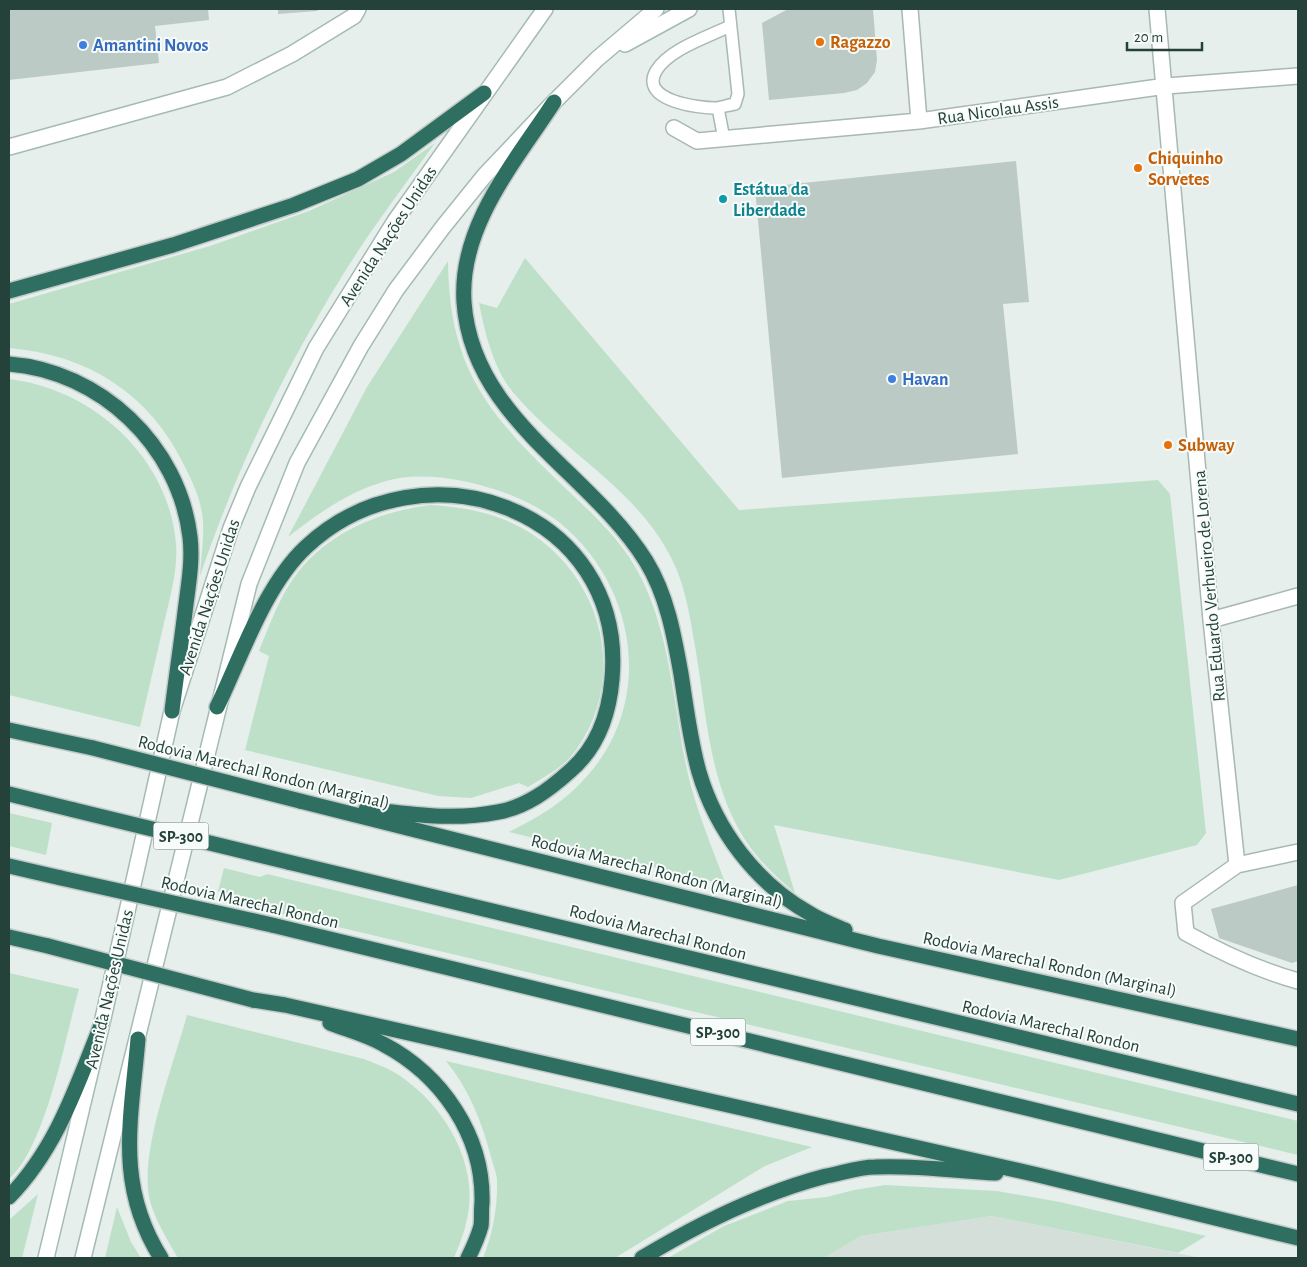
<svg xmlns="http://www.w3.org/2000/svg" width="1307" height="1267" font-family="'Alegreya Sans',sans-serif">
<style>
.built{fill:#d4dfda}
.green{fill:#bfe0c8}
.building{fill:#bbcac4}
.lines{fill:none;stroke-linecap:round;stroke-linejoin:round}
.lane-casing{stroke:#a8b8b2;stroke-width:14}
.street-casing{stroke:#a8b8b2;stroke-width:18}
.secondary-casing{stroke:#a4bbb3;stroke-width:18}
.highway-casing{stroke:#c2cac8;stroke-width:18}
.lane{stroke:#fff;stroke-width:11}
.street{stroke:#fff;stroke-width:15}
.secondary{stroke:#fff;stroke-width:15}
.highway{stroke:#2f6f62;stroke-width:15}
.highway-bridge-casing{stroke:#c2cac8;stroke-width:18;stroke-linecap:butt}
.highway-bridge{stroke:#2f6f62;stroke-width:15}
.food-dot{fill:#e8710a;stroke:#f7fbf9;stroke-width:2}
.shop-dot{fill:#3f7fe0;stroke:#f7fbf9;stroke-width:2}
.culture-dot{fill:#0f9aa8;stroke:#f7fbf9;stroke-width:2}
.labels{text-anchor:middle;stroke-width:4;stroke-linejoin:round;paint-order:stroke}
.shield{fill:#f7fbf9;stroke:#637a73;stroke-width:1}
.shield-label{font-size:16px;font-weight:bold;fill:#24423a}
.food-label{font-size:18px;font-weight:bold;fill:#c56008;stroke:#f7fbf9;text-anchor:start}
.shop-label{font-size:18px;font-weight:bold;fill:#366cbe;stroke:#f7fbf9;text-anchor:start}
.street-label{font-size:18px;fill:#24423a;stroke:#f7fbf9}
.culture-label{font-size:18px;font-weight:bold;fill:#0d838f;stroke:#f7fbf9;text-anchor:start}
</style>
<rect width="100%" height="100%" fill="#e6efeb"/>
<!-- built -->
<path class="built" d="M 992,1216 L 1201,1258 L 824,1258 L 861,1236 Z"/>
<!-- green -->
<path class="green" d="M 435,143 C 404,186 372,228 344,273 C 285,368 236,470 200,576 C 201,555 206,529 201,508 C 198,493 191,479 184,465 C 149,393 88,355 9,348 L 9,304 L 210,246 L 309,211 L 394,172 Z
M 525,258 L 739,510 L 1158,480 L 1170,494 L 1206,833 L 1197,845 L 1059,880 L 774,825 L 795,893 C 779,879 763,865 750,847 C 710,791 707,719 696,652 C 691,624 687,594 676,568 C 642,490 564,454 512,391 C 493,367 485,333 479,303 L 497,308 Z
M 448,261 C 449,368 487,413 562,485 C 585,507 610,529 629,557 C 670,619 672,699 687,770 C 696,810 712,847 726,885 L 509,832 C 539,817 566,801 588,775 C 655,699 636,585 560,523 C 540,507 515,495 490,488 C 458,478 418,472 386,481 C 348,492 319,513 288,537 L 367,387 Z
M 9,379 C 93,389 169,457 176,544 C 178,570 170,598 164,623 C 156,658 148,692 140,727 L 9,695 Z
M 431,505 C 460,507 486,511 512,523 C 598,563 632,672 576,750 C 564,767 544,777 528,787 L 519,783 L 471,798 L 438,796 L 245,750 L 269,656 L 259,651 C 270,624 280,595 298,572 C 331,531 381,511 431,505 Z
M 9,813 L 52,823 L 46,855 L 9,846 Z
M 224,868 L 260,877 L 267,874 L 1298,1121 L 1298,1155 L 258,908 L 253,900 L 218,891 Z
M 9,973 L 79,989 C 65,1038 46,1147 9,1179 Z
M 187,1015 L 364,1059 C 373,1063 383,1066 392,1071 C 437,1097 475,1153 469,1207 C 467,1225 461,1241 454,1258 L 178,1258 C 167,1239 149,1211 148,1188 C 144,1139 174,1063 187,1015 Z
M 446,1061 L 812,1147 L 765,1166 L 615,1258 L 483,1258 C 493,1234 498,1205 497,1179 C 496,1172 493,1164 491,1157 C 482,1122 469,1089 446,1061 Z
M 885,1185 L 997,1191 L 1060,1202 L 1206,1236 L 1178,1253 L 992,1216 L 861,1236 L 824,1258 L 668,1258 L 724,1226 L 788,1201 L 827,1197 L 854,1190 Z
M 38,1194 L 22,1258 L 9,1258 L 9,1220 Z
M 117,1207 L 131,1242 L 141,1258 L 105,1258 Z"/>
<!-- building -->
<path class="building" d="M 9,9 L 208,9 L 209,20 L 155,26 L 159,63 L 9,80 Z
M 278,9 L 319,9 L 317,11 L 278,14 Z
M 788,9 L 873,9 L 877,60 L 875,72 L 867,83 L 857,90 L 844,93 L 769,100 L 762,23 Z
M 1016,161 L 1029,302 L 1003,304 L 1018,454 L 782,478 L 755,188 Z
M 1298,885 L 1298,961 L 1292,963 L 1219,938 L 1211,909 Z"/>
<g class="lines">
<defs>
<path id="lane" d="M 729,9 L 738,94 L 735,104 C 729,105 722,107 716,108 C 699,108 639,101 656,71 C 669,49 708,37 730,26
M 718,108 L 724,139"/>
<path id="street" d="M 910,9 L 919,121
M 1157,9 L 1211,620 L 1237,865
M 674,128 L 697,141 L 919,121 L 1166,86 L 1298,76
M 1211,620 L 1298,596
M 1298,852 L 1237,865 L 1183,903 L 1186,933 C 1222,953 1258,970 1298,981"/>
<path id="secondary" d="M 625,44 L 689,9
M 9,147 L 227,87 L 292,54 L 354,16 L 358,9
M 46,1258 L 102,1023 L 172,711 L 231,528 L 248,487 L 316,348 L 395,221 L 545,9
M 83,1258 L 249,584 L 297,463 L 361,346 L 396,290 L 443,227 L 485,175 L 554,102 L 597,59 L 656,9"/>
<path id="highway" d="M 554,102 C 515,162 459,226 464,302 C 472,419 590,471 646,561 C 667,595 674,635 681,674 C 686,706 690,740 699,772 C 716,830 756,883 809,913 C 820,920 833,925 845,930
M 9,291 L 173,245 L 294,205 L 358,179 L 401,154 L 484,93
M 9,364 C 100,371 179,445 190,537 C 193,562 188,587 185,612 C 181,645 176,678 172,711
M 217,707 C 241,657 265,585 306,547 C 422,438 627,509 612,679 C 609,715 598,747 570,771 C 549,790 526,807 498,812 C 453,821 411,814 366,809
M 9,730 L 93,748
M 9,794 L 74,810
M 300,801 L 878,946 L 1298,1039
M 288,862 L 1298,1104
M 9,866 L 61,878
M 272,925 L 1298,1174
M 9,937 L 48,946
M 253,1000 L 285,1005 L 1038,1175 L 1298,1238
M 330,1023 C 348,1030 367,1035 383,1044 C 442,1075 484,1136 482,1203 C 481,1211 482,1219 481,1226 C 478,1237 473,1248 468,1258
M 138,1039 C 131,1120 115,1185 161,1258
M 9,1197 C 57,1148 77,1085 102,1023
M 642,1258 C 700,1223 761,1193 826,1176 C 842,1173 859,1167 875,1167 C 914,1165 957,1171 996,1173"/>
</defs>
<!-- lane casing -->
<use href="#lane" class="lane-casing"/>
<!-- street casing -->
<use href="#street" class="street-casing"/>
<!-- secondary casing -->
<use href="#secondary" class="secondary-casing"/>
<!-- highway casing -->
<use href="#highway" class="highway-casing"/>
<!-- lane -->
<use href="#lane" class="lane"/>
<!-- street -->
<use href="#street" class="street"/>
<!-- secondary -->
<use href="#secondary" class="secondary"/>
<!-- highway -->
<use href="#highway" class="highway"/>
<defs>
<path id="highway-bridge" d="M 93,748 L 300,801
M 74,810 L 288,862
M 61,878 L 272,925
M 48,946 L 253,1000"/>
</defs>
<!-- highway-bridge casing -->
<use href="#highway-bridge" class="highway-bridge-casing"/>
<!-- highway-bridge -->
<use href="#highway-bridge" class="highway-bridge"/>
</g>
<!-- markers -->
<g class="food-dot">
<circle cx="820" cy="42" r="5"/>
<circle cx="1138" cy="168" r="5"/>
<circle cx="1168" cy="445" r="5"/>
</g>
<g class="shop-dot">
<circle cx="83" cy="45" r="5"/>
<circle cx="892" cy="379" r="5"/>
</g>
<circle class="culture-dot" cx="723" cy="199" r="5"/>
<g class="labels">
<!-- shield labels -->
<g class="shield">
<rect x="153.5" y="822.5" width="55" height="27" rx="4"/>
<rect x="690.5" y="1018.5" width="55" height="27" rx="4"/>
<rect x="1203.5" y="1143.5" width="55" height="27" rx="4"/>
</g>
<g class="shield-label">
<text x="181" y="842">SP-300</text>
<text x="718" y="1038">SP-300</text>
<text x="1231" y="1163">SP-300</text>
</g>
<!-- food labels -->
<g class="food-label">
<text x="830" y="48">Ragazzo</text>
<text x="1148" y="164">Chiquinho<tspan x="1148" dy="21">Sorvetes</tspan></text>
<text x="1178" y="451">Subway</text>
</g>
<!-- shop labels -->
<g class="shop-label">
<text x="93" y="51">Amantini Novos</text>
<text x="902" y="385">Havan</text>
</g>
<!-- street labels -->
<g class="street-label">
<text transform="translate(998 110) rotate(-8)" y="6">Rua Nicolau Assis</text>
<text transform="translate(388 236) rotate(-57)" y="6">Avenida Nações Unidas</text>
<text transform="translate(1209 586) rotate(-95)" y="6">Rua Eduardo Verhueiro de Lorena</text>
<text transform="translate(209 597) rotate(-72)" y="6">Avenida Nações Unidas</text>
<text transform="translate(264 772) rotate(14)" y="6">Rodovia Marechal Rondon (Marginal)</text>
<text transform="translate(657 871) rotate(14)" y="6">Rodovia Marechal Rondon (Marginal)</text>
<text transform="translate(250 902) rotate(13)" y="6">Rodovia Marechal Rondon</text>
<text transform="translate(658 932) rotate(14)" y="6">Rodovia Marechal Rondon</text>
<text transform="translate(1050 964) rotate(12)" y="6">Rodovia Marechal Rondon (Marginal)</text>
<text transform="translate(109 989) rotate(-77)" y="6">Avenida Nações Unidas</text>
<text transform="translate(1051 1026) rotate(13)" y="6">Rodovia Marechal Rondon</text>
</g>
<!-- culture labels -->
<g class="culture-label">
<text x="733" y="195">Estátua da<tspan x="733" dy="21">Liberdade</tspan></text>
</g>
</g>
<!-- border -->
<rect width="1307" height="1267" fill="none" stroke="#24423a" stroke-width="20"/>
<!-- scale -->
<path d="M1127 42v8h75v-8" fill="none" stroke="#24423a" stroke-width="2.5"/>
<text x="1134" y="42" font-size="15" fill="#24423a" stroke="#f7fbf9" stroke-width="4" paint-order="stroke">20 m</text>
</svg>
